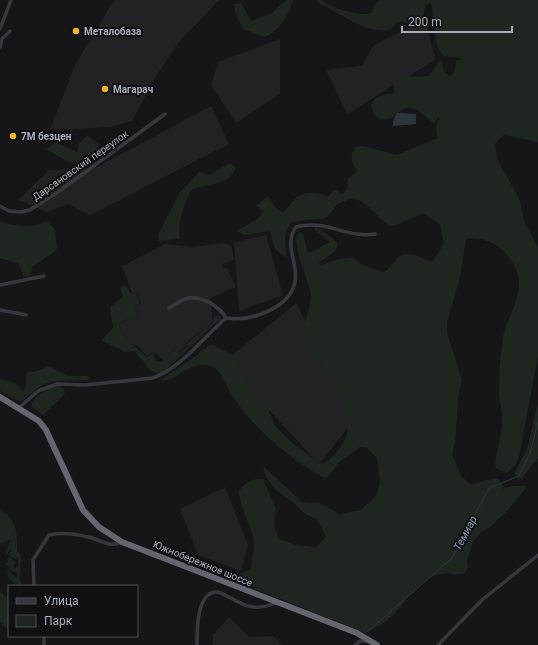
<svg xmlns="http://www.w3.org/2000/svg" width="538" height="645" font-family="Roboto,sans-serif">
<style>
.built{fill:#222225}
.green{fill:#1e261f}
.water{fill:#2c353c}
.lines{fill:none;stroke-linecap:round;stroke-linejoin:round}
.stream{stroke:#2c353c;stroke-width:1}
.street{stroke:#37383d;stroke-width:3.5}
.highway{stroke:#63666e;stroke-width:6}
.poi-dot{fill:#f2b134;stroke:#111113;stroke-width:1.5}
.labels{text-anchor:middle;stroke-width:4;stroke-linejoin:round;paint-order:stroke}
.poi-label{font-size:10px;font-weight:bold;fill:#a8adb8;stroke:#111113;text-anchor:start}
.street-label{font-size:10px;fill:#a8adb8;stroke:#111113}
.water-label{font-size:11px;font-style:italic;fill:#7f9bb3;stroke:#111113}
</style>
<rect width="100%" height="100%" fill="#161618"/>
<!-- built -->
<path class="built" d="M 114,0 L 219,0 L 179,42 L 156,76 L 132,121 L 111,127 L 50,130 L 75,65 Z
M 426,18 L 435,60 L 347,114 L 326,70 L 362,66 L 373,46 Z
M 280,39 L 280,94 L 236,123 L 211,85 L 218,62 Z
M 211,106 L 229,144 L 90,215 L 68,204 L 47,212 L 18,200 L 49,170 L 95,168 Z
M 266,235 L 283,295 L 239,311 L 234,242 Z
M 223,243 L 231,245 L 234,260 L 222,264 L 223,269 L 227,268 L 236,287 L 210,298 L 213,322 L 185,344 L 186,346 L 179,352 L 175,349 L 163,360 L 154,352 L 146,356 L 138,346 L 133,345 L 128,340 L 119,326 L 120,323 L 138,315 L 134,307 L 141,303 L 138,294 L 132,293 L 122,266 L 165,244 L 192,247 Z
M 296,303 L 355,419 L 319,464 L 224,362 Z
M 225,487 L 248,545 L 241,571 L 198,555 L 180,509 Z
M 229,617 L 249,637 L 273,636 L 283,645 L 213,645 L 213,635 Z"/>
<!-- green -->
<path class="green" d="M 286,0 L 293,0 C 287,16 281,30 265,37 L 243,29 L 235,12 L 234,4 L 241,3 L 251,21 L 272,13 Z
M 316,0 L 322,0 C 330,8 361,17 371,13 L 375,4 L 381,0 L 538,0 L 538,142 L 504,135 L 500,138 L 495,144 L 497,159 L 519,198 L 525,223 L 538,247 L 538,356 L 520,452 L 517,463 L 506,474 L 496,468 L 495,464 C 497,450 502,436 502,422 C 503,413 500,404 499,395 C 499,376 500,355 503,337 C 507,318 523,296 518,275 C 513,254 489,234 466,239 L 460,278 L 447,322 L 447,333 L 462,380 L 458,399 L 455,443 L 452,455 L 462,477 L 471,484 L 496,478 L 502,482 L 503,489 L 512,486 L 526,486 L 525,489 L 508,510 L 490,527 L 481,532 L 473,542 L 467,561 L 468,568 L 466,573 C 457,576 448,572 439,574 C 420,578 406,602 394,614 C 385,623 376,628 366,633 L 243,584 L 237,580 L 242,573 L 251,569 C 252,559 255,547 253,537 C 249,521 240,508 239,491 C 245,483 253,478 263,479 L 276,509 L 274,526 L 279,539 L 296,545 L 317,547 L 326,537 L 317,519 L 305,514 L 297,506 L 275,489 L 266,477 L 263,466 L 302,502 L 320,503 L 339,514 L 361,510 L 376,496 L 380,483 L 377,458 L 367,448 L 360,447 L 339,462 L 328,477 L 324,478 C 287,456 261,435 235,400 C 227,389 223,369 208,365 C 192,361 178,379 163,381 L 162,379 L 197,355 L 209,345 L 214,345 L 235,357 L 248,385 L 268,409 L 276,427 L 292,443 L 321,464 C 331,460 335,454 341,446 C 355,427 346,396 333,378 C 326,369 317,362 312,352 C 308,343 305,331 306,322 C 307,311 313,302 310,290 C 307,276 290,243 299,232 L 303,233 L 307,250 L 310,253 L 328,243 L 329,241 L 315,230 L 315,227 L 322,230 L 338,243 L 336,250 L 320,262 L 319,264 L 321,265 L 339,259 L 353,258 L 363,265 L 383,272 C 392,270 394,254 408,254 C 418,253 424,262 433,261 L 444,244 L 440,225 L 424,214 C 411,216 400,226 390,226 C 373,216 363,188 338,204 C 334,207 331,214 326,218 L 292,222 C 283,233 285,244 287,258 L 275,249 L 270,231 L 244,235 L 237,231 L 259,218 L 263,211 L 256,206 L 268,196 L 275,207 L 283,213 C 288,209 291,202 296,198 C 303,191 320,192 327,197 L 335,190 L 342,194 L 347,190 L 348,178 L 357,172 C 352,162 349,157 355,147 L 364,146 L 397,155 L 437,138 L 436,126 L 440,118 L 438,117 L 434,124 C 431,120 428,119 425,116 C 401,94 399,123 381,119 C 378,119 376,116 374,113 C 365,98 383,94 394,93 L 394,83 L 408,75 L 412,77 L 429,76 L 439,61 L 441,61 L 445,73 L 450,76 L 455,71 L 456,61 L 463,59 C 457,56 450,58 445,56 C 433,51 433,16 432,5 L 430,3 L 425,5 L 423,19 C 421,20 417,23 414,23 C 402,25 399,16 391,30 C 364,34 343,14 320,4 Z
M 87,136 L 100,145 L 87,165 L 79,165 L 75,162 L 70,163 L 46,149 L 55,142 L 77,152 L 79,144 Z
M 230,163 L 236,168 C 230,186 206,183 191,190 C 184,205 177,223 180,239 L 159,241 L 158,235 L 180,192 L 199,172 L 210,175 Z
M 47,221 L 55,230 L 57,250 L 32,267 L 31,275 L 24,277 L 19,264 L 0,258 L 0,222 C 17,226 31,229 47,221 Z
M 125,285 L 131,293 L 137,294 L 140,303 L 134,307 L 138,315 L 119,323 L 119,326 C 123,333 126,339 132,344 C 137,349 141,351 146,357 L 154,353 L 156,361 L 160,362 L 176,349 L 179,353 L 187,347 L 185,345 L 213,322 L 214,317 L 220,315 L 221,320 L 215,323 L 164,372 L 157,373 L 150,371 L 145,363 L 134,351 L 124,352 L 102,340 L 113,328 L 110,307 L 123,297 L 120,287 Z
M 47,367 L 53,368 L 67,376 L 88,376 L 90,377 L 88,380 C 71,382 55,377 39,387 C 32,391 27,398 20,402 L 0,391 L 0,379 L 15,383 L 23,391 L 26,386 L 26,374 L 29,371 L 34,372 Z
M 59,386 L 64,389 L 65,394 L 43,415 L 31,406 C 33,396 50,387 59,386 Z
M 538,402 L 538,458 L 522,478 L 517,479 L 515,472 L 527,449 Z
M 0,511 C 17,517 18,537 17,552 L 21,555 L 20,579 L 22,586 L 18,586 L 8,577 L 7,569 L 16,578 L 17,573 L 12,571 L 5,563 L 8,563 L 7,559 L 10,557 L 16,563 L 13,565 L 15,568 L 18,567 L 18,557 L 15,559 L 9,555 L 12,548 L 6,555 L 10,539 L 0,545 Z
M 0,592 L 9,599 L 9,631 L 0,622 Z"/>
<!-- water -->
<path class="water" d="M 397,113 L 416,114 L 416,124 L 393,126 L 393,121 Z"/>
<g class="lines">
<!-- stream -->
<path class="stream" d="M 367,632 L 452,558 L 489,488 L 519,476 L 530,453 L 538,422"/>
<!-- street -->
<path class="street" d="M 0,29 L 11,0
M 0,47 L 2,39 L 10,31
M 0,206 L 9,211 L 21,212 L 30,210 L 58,192 L 165,114
M 0,285 L 44,276
M 169,308 C 175,305 182,299 189,298 C 203,296 220,307 226,318
M 0,310 L 26,315
M 21,406 L 38,391 L 57,384 L 85,385 L 153,378 C 182,367 203,338 226,318 C 250,322 289,309 295,282 C 299,263 283,245 296,227 C 328,219 347,239 375,234
M 34,586 L 33,560 L 49,535 C 61,532 79,534 92,538 C 102,541 111,548 122,542
M 44,645 L 44,636
M 197,645 C 197,631 196,591 218,592 C 221,592 225,596 229,597 C 246,607 257,611 275,603
M 355,645 L 360,641 L 368,641
M 438,645 L 483,599 L 538,555"/>
<!-- highway -->
<path class="highway" d="M 0,397 L 39,421 L 46,430 L 83,510 L 99,527 L 122,542 L 357,633 L 377,645"/>
</g>
<!-- markers -->
<g class="poi-dot">
<circle cx="76" cy="31" r="4"/>
<circle cx="105" cy="89" r="4"/>
<circle cx="13" cy="136" r="4"/>
</g>
<g class="labels">
<!-- poi labels -->
<g class="poi-label">
<text x="84" y="35">Металобаза</text>
<text x="113" y="93">Магарач</text>
<text x="21" y="140">7М безцен</text>
</g>
<!-- street labels -->
<g class="street-label">
<text transform="translate(80 165) rotate(-35)" y="4">Дарсановский переулок</text>
<text transform="translate(203 563) rotate(22)" y="4">Южнобережное шоссе</text>
</g>
<!-- water labels -->
<g class="water-label">
<text transform="translate(465 533) rotate(-62)" y="4">Темиар</text>
</g>
</g>
<!-- legend -->
<rect x="8" y="585" width="130" height="52" fill="#111113" stroke="#4d4f55"/>
<rect x="16" y="598" width="20" height="6" fill="#37383d" stroke="#4d4f55"/>
<text x="44" y="605" font-size="12" fill="#a8adb8">Улица</text>
<rect x="16" y="615" width="20" height="12" fill="#1e261f" stroke="#4d4f55"/>
<text x="44" y="625" font-size="12" fill="#a8adb8">Парк</text>
<!-- scale -->
<path d="M402 26v6h110v-6" fill="none" stroke="#a8adb8" stroke-width="2"/>
<text x="408" y="26" font-size="12" fill="#a8adb8" stroke="#111113" stroke-width="3" paint-order="stroke">200 m</text>
</svg>
